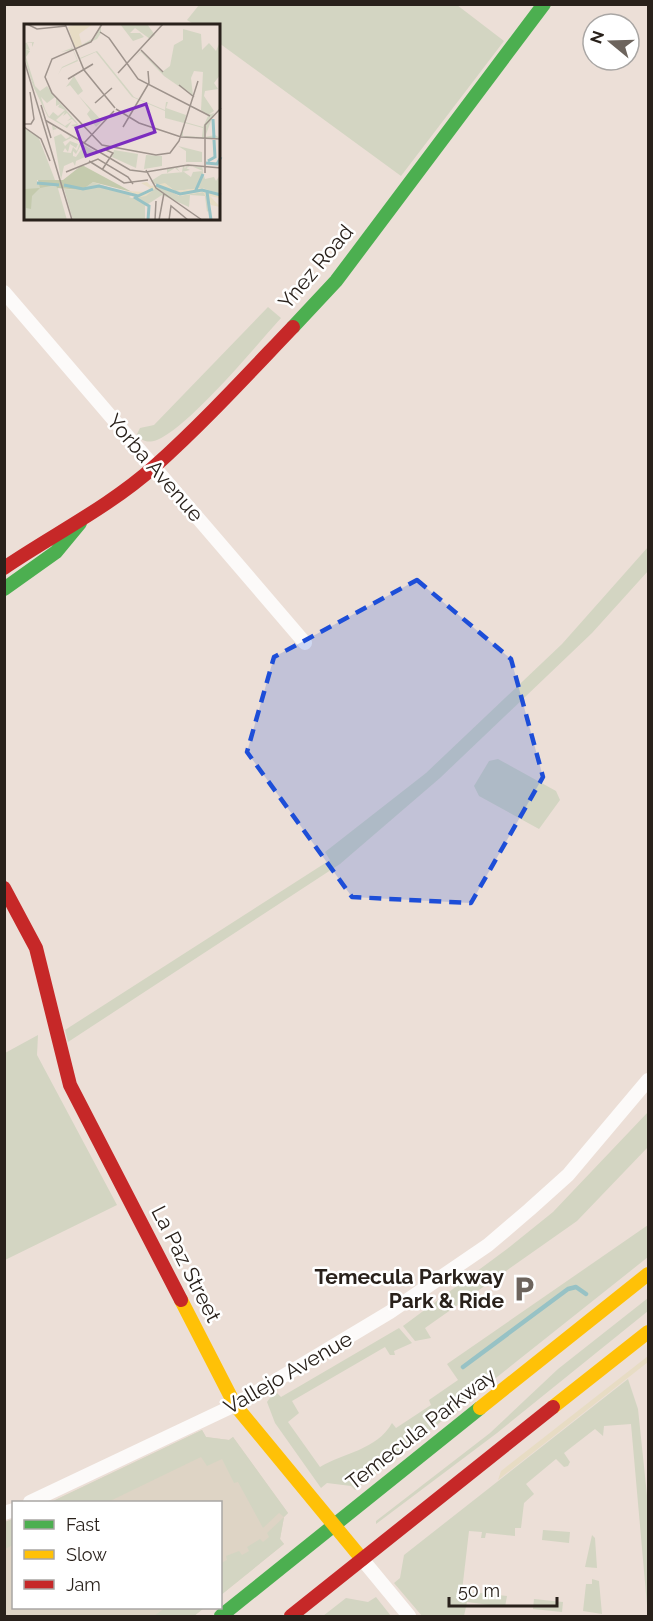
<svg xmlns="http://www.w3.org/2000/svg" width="653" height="1621" font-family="Raleway,sans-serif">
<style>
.commercial{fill:#ded4c5}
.green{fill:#d3d5c2}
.sand{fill:#e7dcc4}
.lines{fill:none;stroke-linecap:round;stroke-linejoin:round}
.stream{stroke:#97c2c5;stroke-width:4.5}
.street{stroke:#fcfaf9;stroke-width:14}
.fast{stroke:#4caf50;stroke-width:14}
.slow{stroke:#ffc107;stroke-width:14}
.jam{stroke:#c62828;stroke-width:14}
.marked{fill:#1d4ed8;fill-opacity:0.2;stroke:#1d4ed8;stroke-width:4.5;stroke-dasharray:12 8;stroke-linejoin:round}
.labels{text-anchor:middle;stroke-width:5;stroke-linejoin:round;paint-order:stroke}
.street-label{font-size:21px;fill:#29211b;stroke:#fff}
.poi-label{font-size:21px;font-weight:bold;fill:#29211b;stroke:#fff;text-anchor:end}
.inset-river{fill:none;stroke:#97c2c5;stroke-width:3}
.inset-road{fill:none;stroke:#9e938c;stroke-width:1.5}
.view{fill:#7b2cbf;fill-opacity:0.15;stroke:#7b2cbf;stroke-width:3}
.inset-edge{fill:none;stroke:#29211b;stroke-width:3}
</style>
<rect width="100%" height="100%" fill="#ecdfd7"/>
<!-- commercial -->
<path class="commercial" d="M 202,1430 L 206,1437 L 229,1440 L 233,1437 L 288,1513 L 284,1517 L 280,1539 L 284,1544 L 221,1595 L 220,1502 L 51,1502 Z
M 13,1519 L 14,1608 L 204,1608 L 194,1616 L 5,1616 L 4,1522 Z"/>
<!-- green -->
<path class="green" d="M 199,5 L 457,5 L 504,41 L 401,176 L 219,43 L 219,26 L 195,25 L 187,20 Z
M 268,307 L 281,318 C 255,347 189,427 157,440 C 148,443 142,442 137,434 L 140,428 L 154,425 Z
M 648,547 L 648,571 L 592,633 L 440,778 L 340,864 L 68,1042 L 65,1030 L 330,860 L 325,852 L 426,773 L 562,644 Z
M 498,759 L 556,791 L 560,800 L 539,829 L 479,796 L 474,786 L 489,761 Z
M 38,1035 L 37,1055 L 117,1205 L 5,1260 L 5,1053 Z
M 648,1112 L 648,1147 L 577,1221 L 425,1328 L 431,1338 L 415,1341 L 403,1326 L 507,1249 L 553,1212 Z
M 648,1225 L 648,1257 L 355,1490 L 351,1486 L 327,1483 L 321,1488 L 275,1423 L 267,1402 L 275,1391 L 281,1397 L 399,1328 L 412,1343 L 394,1351 L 395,1355 L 390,1355 L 385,1347 L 292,1401 L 299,1413 L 288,1422 L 320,1467 C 343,1453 377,1450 392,1423 L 396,1428 L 431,1405 L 429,1400 L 458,1380 L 447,1364 Z
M 648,1298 L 648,1311 L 497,1433 L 376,1524 L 376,1521 L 490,1433 L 558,1369 Z
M 628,1379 L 638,1409 L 648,1505 L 648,1616 L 631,1424 L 604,1426 L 603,1436 L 595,1429 L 564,1453 L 570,1462 L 568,1466 L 564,1467 L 556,1459 L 526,1484 L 534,1494 L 524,1503 L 521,1528 L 515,1528 L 515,1536 L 486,1533 L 485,1538 L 481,1538 L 482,1532 L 469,1531 L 462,1591 L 507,1596 L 505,1607 L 467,1602 L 464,1616 L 422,1616 L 394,1583 L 400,1578 L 404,1555 Z
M 202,1430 L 206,1437 L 229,1440 L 233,1437 L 288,1513 L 284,1517 L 280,1539 L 284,1544 L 221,1595 L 221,1563 L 227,1560 L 226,1556 L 239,1551 L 242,1555 L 249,1551 L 247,1547 L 260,1539 L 263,1542 L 269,1537 L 267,1533 L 284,1517 L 279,1513 L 263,1528 L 238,1482 L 234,1483 L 222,1459 L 207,1466 L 201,1457 L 108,1502 L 51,1502 Z
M 13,1519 L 13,1545 L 5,1549 L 5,1522 Z
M 543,1530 L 570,1532 L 569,1543 L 542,1540 Z
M 592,1535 L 595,1538 L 597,1568 L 585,1567 Z
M 592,1579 L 599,1581 L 602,1614 L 583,1611 L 586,1584 L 592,1584 Z
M 376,1597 L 391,1616 L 323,1616 L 346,1598 L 368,1602 Z
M 534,1599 L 563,1602 L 562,1612 L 533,1609 Z
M 165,1608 L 204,1608 L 194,1616 L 154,1616 Z"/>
<!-- sand -->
<path class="sand" d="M 648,1356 L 648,1362 L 498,1480 L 501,1471 Z"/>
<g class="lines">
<!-- stream -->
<path class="stream" d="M 463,1367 L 568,1289 L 576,1287 L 586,1294"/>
<!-- street -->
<path class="street" d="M 4,292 L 305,643
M 30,1502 L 235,1405 L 390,1312 L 488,1245 L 529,1210 L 568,1175 L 648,1080
M 4,1513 L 14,1510
M 362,1559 L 409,1616"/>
<!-- fast -->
<path class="fast" d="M 293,327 L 336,281 L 544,4
M 4,589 L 56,552 L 80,523
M 221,1616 L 480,1408"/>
<!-- slow -->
<path class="slow" d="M 181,1300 L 235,1405 L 362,1559
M 553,1407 L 648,1332
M 480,1408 L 648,1274"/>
<!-- jam -->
<path class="jam" d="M 4,568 C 54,534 109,507 155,466 C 203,423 248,374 293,327
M 4,888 L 36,948 L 70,1085 L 181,1300
M 291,1616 L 553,1407"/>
</g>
<!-- marked area -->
<path class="marked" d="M 417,580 L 511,659 L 543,777 L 471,903 L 352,897 L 247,752 L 274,657 Z"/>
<!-- icons -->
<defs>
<symbol id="parking-bare" viewBox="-9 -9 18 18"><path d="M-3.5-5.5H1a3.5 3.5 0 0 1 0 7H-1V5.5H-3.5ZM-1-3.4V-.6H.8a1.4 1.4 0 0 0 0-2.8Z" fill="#6d645d" stroke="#fff" stroke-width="2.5" paint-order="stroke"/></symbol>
</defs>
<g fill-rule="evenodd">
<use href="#parking-bare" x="505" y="1270" width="38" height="38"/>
</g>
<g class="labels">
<!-- street labels -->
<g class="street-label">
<text transform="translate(316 267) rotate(-50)" y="7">Ynez Road</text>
<text transform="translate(155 468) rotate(49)" y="7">Yorba Avenue</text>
<text transform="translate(186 1264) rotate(63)" y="7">La Paz Street</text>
<text transform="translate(288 1373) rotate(-30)" y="7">Vallejo Avenue</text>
<text transform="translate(421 1429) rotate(-38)" y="7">Temecula Parkway</text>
</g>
<!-- poi labels -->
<g class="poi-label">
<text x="504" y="1284">Temecula Parkway<tspan x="504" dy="24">Park &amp; Ride</tspan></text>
</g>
</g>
<!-- overview -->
<g transform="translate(24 24)">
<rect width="196" height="196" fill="#ecdfd7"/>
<path d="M 77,0 L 77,9 L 73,15 L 52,25 L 56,34 L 73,27 L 110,73 L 141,86 L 142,78 L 144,78 L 142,84 L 162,91 L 161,98 L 179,103 L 184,92 L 177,86 L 179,48 L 170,47 L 167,54 L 169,72 L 140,52 L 117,28 L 111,33 L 117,27 L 138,48 L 146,42 L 150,21 L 159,16 L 159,5 L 177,10 L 178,26 L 185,19 L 192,27 L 196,18 L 196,51 L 190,59 L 194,65 L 181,67 L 180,72 L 190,87 L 184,91 L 190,89 L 181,113 L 191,111 L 196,114 L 168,114 L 158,112 L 157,111 L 159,105 L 159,112 L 178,113 L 179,104 L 161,99 L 160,104 L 160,99 L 141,94 L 141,87 L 108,73 L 72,28 L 56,35 L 60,44 L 51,25 L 71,13 ZM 96,0 L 123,0 L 131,11 L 126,15 L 111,4 L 106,9 L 116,9 L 120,13 L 109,17 ZM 10,18 L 9,21 L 8,23 L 8,19 L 3,19 L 6,26 L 1,25 L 6,27 L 2,33 L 11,62 L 16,67 L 23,62 L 31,73 L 23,79 L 17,73 L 21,85 L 25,93 L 29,88 L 34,92 L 41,86 L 34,83 L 36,80 L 32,82 L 32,74 L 54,100 L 52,104 L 47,101 L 53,100 L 48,95 L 43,97 L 47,94 L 43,89 L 39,92 L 41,88 L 32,96 L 41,102 L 48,97 L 43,104 L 24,93 L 9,62 L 0,32 L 0,19 ZM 46,18 L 54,37 L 38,44 L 34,51 L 42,63 L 50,52 L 59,67 L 54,71 L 78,97 L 72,103 L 63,90 L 66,86 L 46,61 L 42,63 L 34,51 L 38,43 L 53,36 L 49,26 L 37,28 L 48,24 ZM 28,101 L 33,105 L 29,106 L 30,113 L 37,110 L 42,115 L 46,113 L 42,109 L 51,116 L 47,114 L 39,118 L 41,122 L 46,117 L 54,120 L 52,124 L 46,120 L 44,128 L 41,124 L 39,128 L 47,129 L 49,123 L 53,127 L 56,118 L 58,119 L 52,130 L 49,127 L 49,132 L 52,133 L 60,121 L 72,128 L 52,137 L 51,142 L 49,138 L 40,142 L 37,156 ZM 0,104 L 14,112 L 31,156 L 13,156 L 13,158 L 33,161 L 43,196 L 0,196 ZM 154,122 L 178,128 L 178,138 L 162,138 L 162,127 ZM 90,126 L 114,130 L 112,144 L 88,133 ZM 122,131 L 138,132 L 138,142 L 120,145 ZM 159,142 L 153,144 L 156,148 L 151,144 L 143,149 L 143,145 L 160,142 L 161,145 L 162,142 L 178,143 L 179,146 L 179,149 L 181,155 L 190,153 L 192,157 L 196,151 L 196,170 L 178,164 L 151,167 L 142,160 L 129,160 L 127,157 L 138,150 L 160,148 L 167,153 L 169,148 L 179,147 L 167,142 L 162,144 L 166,146 L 158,148 ZM 69,158 L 108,171 L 105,173 L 108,174 L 136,161 L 155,172 L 179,168 L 184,171 L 185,186 L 183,188 L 181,172 L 166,171 L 165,183 L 138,171 L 121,182 L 121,196 L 49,196 L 40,165 L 58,166 Z" fill="#d3d5c2"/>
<path d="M 58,141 L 108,168 L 69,158 L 58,166 L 33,164 L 32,161 L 16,164 L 8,172 L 7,185 L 2,184 L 1,165 L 16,164 L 14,156 L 39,156 Z" fill="#c4caad"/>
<path d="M 52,0 L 69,0 L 55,10 L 58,21 L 51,24 L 44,3 ZM 123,158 L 127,162 L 141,159 L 151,167 L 178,164 L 196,170 L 196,174 L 186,172 L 196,183 L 187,181 L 179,168 L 155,172 L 136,161 L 122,172 L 111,174 L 100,167 L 122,168 L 126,164 L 117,159 Z" fill="#e7dcc4"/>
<path class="inset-river" d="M 189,95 L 190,114M 184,137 L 191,133 L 190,116M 182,139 L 193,140 L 197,133M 13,159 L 35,161M 40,161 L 59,165 L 75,162 L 114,172 L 129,165M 132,161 L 156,170 L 178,166 L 197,171M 171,168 L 179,150M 183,168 L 187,196M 110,173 L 125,182 L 124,196"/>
<path class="inset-road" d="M 3,0 L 13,5 L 42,2M 41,0 L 60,46 L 91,84M 78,0 L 67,18 L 28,35 L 21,53 L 28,69 L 78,121 L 132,131 L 146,129 L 155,117 L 174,57M 76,8 L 85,14 L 114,55 L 186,92M 117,26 L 139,48M 0,36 L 48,196M 94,49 L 139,0M 44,55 L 69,40M 155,61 L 170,73M 71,79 L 88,64M 17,81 L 27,114M 92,85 L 115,99 L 157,113 L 197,115M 21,96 L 106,146 L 122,148 L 164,141 L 197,144M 0,100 L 7,100 L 10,95 L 6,68M 0,103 L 17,115 L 26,137M 99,103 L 125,59 L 124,47M 60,119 L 90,87M 65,137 L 100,159 L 124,156M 78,146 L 89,129 L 82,126M 122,146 L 132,164 L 178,196M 42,148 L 74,135 L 104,153 L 109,160M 181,149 L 181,101 L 197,84M 131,196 L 132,177M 135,196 L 140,169M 145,196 L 147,182 L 164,196"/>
<path class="view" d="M 122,80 L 131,108 L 62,132 L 52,104 Z"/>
<rect width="196" height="196" class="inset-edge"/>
</g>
<!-- border -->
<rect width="653" height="1621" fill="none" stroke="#29211b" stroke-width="12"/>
<!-- legend -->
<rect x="12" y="1501" width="210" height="108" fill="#ffffff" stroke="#a9a6a4" stroke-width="1.5"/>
<rect x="24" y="1520" width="30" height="9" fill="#4caf50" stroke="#a9a6a4" stroke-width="1.5"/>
<text x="66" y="1531" font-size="18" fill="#29211b">Fast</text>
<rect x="24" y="1550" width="30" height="9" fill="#ffc107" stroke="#a9a6a4" stroke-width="1.5"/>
<text x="66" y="1561" font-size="18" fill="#29211b">Slow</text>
<rect x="24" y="1580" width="30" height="9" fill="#c62828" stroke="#a9a6a4" stroke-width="1.5"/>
<text x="66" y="1591" font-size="18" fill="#29211b">Jam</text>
<!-- north arrow -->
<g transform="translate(611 42) rotate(289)"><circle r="28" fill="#ffffff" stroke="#a9a6a4" stroke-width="1.5"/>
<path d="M0-4.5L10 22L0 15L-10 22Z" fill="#6d645d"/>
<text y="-9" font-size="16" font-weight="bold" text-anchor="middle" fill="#29211b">N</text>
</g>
<!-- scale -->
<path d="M449 1597v9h108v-9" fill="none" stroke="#29211b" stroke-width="3"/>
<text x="458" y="1597" font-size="18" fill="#29211b" stroke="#ffffff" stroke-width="4.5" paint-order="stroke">50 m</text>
</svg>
